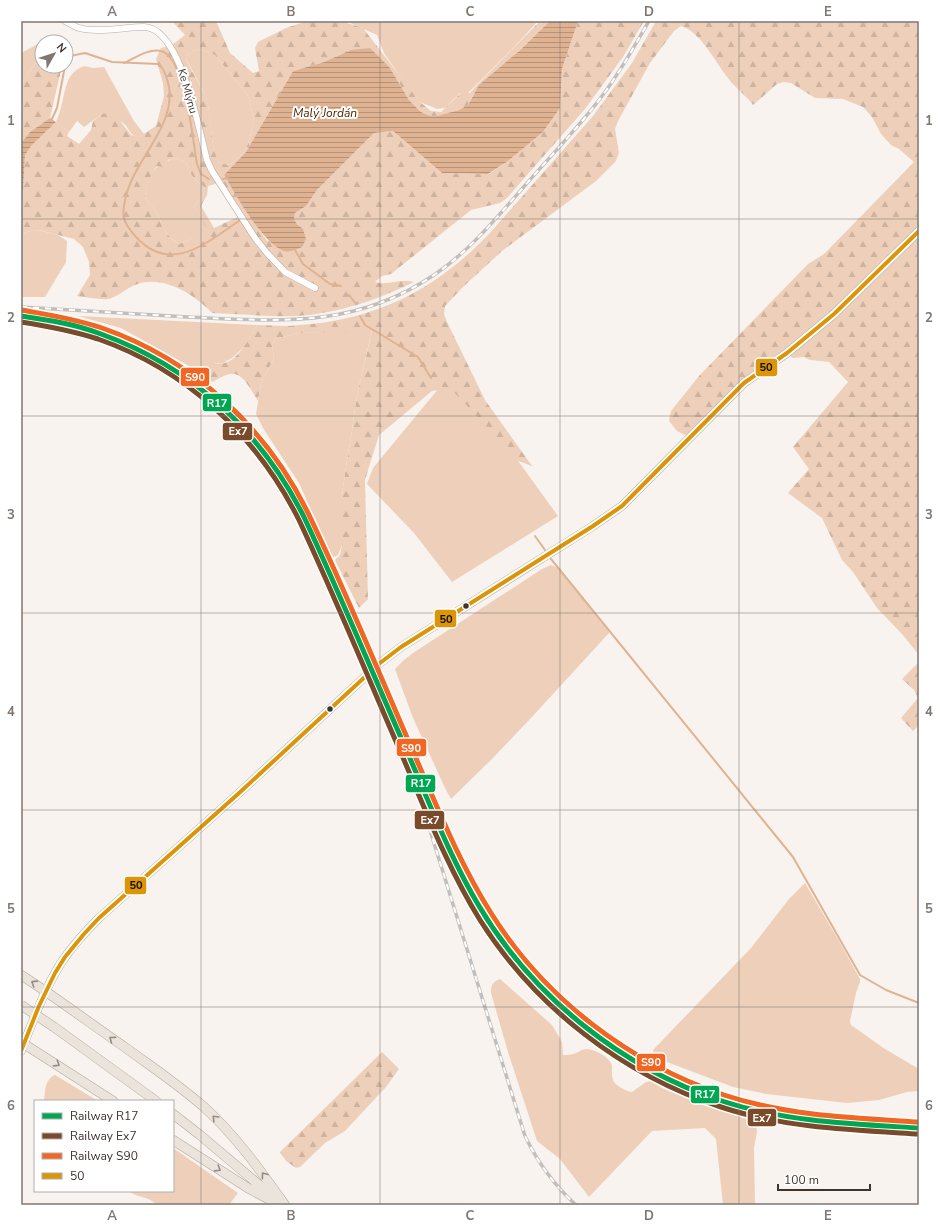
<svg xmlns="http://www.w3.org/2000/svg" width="940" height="1226" font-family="'Nunito Sans',sans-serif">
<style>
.green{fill:#eed0ba}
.forest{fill:url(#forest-firs);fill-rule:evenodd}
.water{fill:url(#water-rules)}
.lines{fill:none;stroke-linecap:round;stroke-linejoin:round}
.stream{stroke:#dfb392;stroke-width:2}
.street-casing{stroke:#b4aea8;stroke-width:7}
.secondary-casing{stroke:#b4aea8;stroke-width:9}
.primary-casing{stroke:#b5a798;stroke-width:10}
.street{stroke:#fefdfc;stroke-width:6}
.secondary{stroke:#fefdfc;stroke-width:8}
.primary{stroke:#ebe4dd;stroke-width:9}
.rail-casing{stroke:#c1bfbe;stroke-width:3.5}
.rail{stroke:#fff;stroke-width:2;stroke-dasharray:6;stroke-linecap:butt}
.primary-bridge-casing{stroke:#b5a798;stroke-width:10;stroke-linecap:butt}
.primary-bridge{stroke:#ebe4dd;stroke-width:9}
.bus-1-casing{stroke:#fff;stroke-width:7}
.bus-1{stroke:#db9507;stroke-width:4}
.rail-1-casing{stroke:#fff;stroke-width:8}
.rail-2-casing{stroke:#fff;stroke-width:8}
.rail-3-casing{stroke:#fff;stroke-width:8}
.rail-1{stroke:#00a651;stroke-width:5}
.rail-2{stroke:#7a4b2a;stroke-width:5}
.rail-3{stroke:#f26522;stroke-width:5}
.oneway{stroke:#948c86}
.grid{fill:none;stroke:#7f7771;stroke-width:1;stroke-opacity:0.55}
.bus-dot{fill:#3e342e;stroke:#fff;stroke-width:1.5}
.labels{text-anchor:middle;stroke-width:4;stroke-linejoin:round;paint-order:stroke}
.street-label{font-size:11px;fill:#3e342e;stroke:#fff}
.water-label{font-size:12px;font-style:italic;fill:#4d2601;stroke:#fff}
.line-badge{stroke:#fff;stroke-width:1.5}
.badge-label{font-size:11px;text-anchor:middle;font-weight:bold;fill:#fff}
.pale-badge-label{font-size:11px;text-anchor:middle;font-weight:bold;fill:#111}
.neatline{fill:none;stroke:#7f7771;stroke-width:1.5}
.grid-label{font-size:13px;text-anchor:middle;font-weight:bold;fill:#7f7771}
</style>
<defs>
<pattern id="forest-firs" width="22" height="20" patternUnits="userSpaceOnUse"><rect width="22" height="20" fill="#eed0ba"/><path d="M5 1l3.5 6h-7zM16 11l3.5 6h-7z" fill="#cdb3a0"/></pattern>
<pattern id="water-rules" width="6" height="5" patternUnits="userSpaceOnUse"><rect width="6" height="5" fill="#dfb392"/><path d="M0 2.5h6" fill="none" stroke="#b69278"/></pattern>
</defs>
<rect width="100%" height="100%" fill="#f8f3ee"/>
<!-- green -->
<path class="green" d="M 346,21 L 538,21 L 515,46 L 468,93 L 460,93 L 445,108 L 437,109 L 420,102 L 406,85 L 384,53 L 377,35 Z
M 38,44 L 42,44 L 42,54 L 29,72 L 23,83 L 21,93 L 21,53 Z
M 199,49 L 215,55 L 247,94 L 250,102 L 254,122 L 248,144 L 243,153 L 230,165 L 219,163 L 215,155 L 212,139 L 208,105 L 203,90 L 186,59 C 188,53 193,50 199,49 Z
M 84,66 L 93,68 L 104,67 L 134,121 L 144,134 L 139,137 C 129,136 130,128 123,123 C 117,119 108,117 102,114 L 84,127 L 77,121 L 69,132 L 56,122 C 58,117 60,112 61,107 C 66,90 65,73 84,66 Z
M 176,158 C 193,163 185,169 195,179 C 197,182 202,184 205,188 L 203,195 L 194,206 L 208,229 L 189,240 L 179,244 C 163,233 165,229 157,214 C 154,208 149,203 145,198 C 149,174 152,165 176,158 Z
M 38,230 L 58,235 L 67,241 L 66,262 L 45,297 L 21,297 L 21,233 Z
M 78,316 L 257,325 L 245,346 L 232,358 L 223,363 L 216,363 L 205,369 L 207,376 L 121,328 Z
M 362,330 L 372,330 L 357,395 L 351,437 L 347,460 L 342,495 L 342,545 L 338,555 L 334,557 L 331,555 L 329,550 L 299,483 L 263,428 L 256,414 L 261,383 L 274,358 L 272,345 L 275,339 L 298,333 Z
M 453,371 L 558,516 L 452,582 L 414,533 L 367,484 L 373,468 Z
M 551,565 L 558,568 L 609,631 L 609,633 L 531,718 L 492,759 L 451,799 L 445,788 L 413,718 L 395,669 L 404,660 L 413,653 L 542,569 Z
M 805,883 L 839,941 L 860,979 L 860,982 L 856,993 L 850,1021 L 851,1025 L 885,1049 L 919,1069 L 919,1091 L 907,1092 L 879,1100 L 847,1103 L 766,1094 L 733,1087 L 667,1062 L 654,1055 L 653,1050 L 751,948 L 789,899 Z
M 500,979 L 552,1025 L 562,1042 L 563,1055 C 566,1055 570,1055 573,1054 C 578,1053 581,1049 587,1049 C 596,1050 610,1057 612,1066 C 612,1071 611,1077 614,1082 C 618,1087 626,1091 632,1092 L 646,1082 L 651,1081 L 662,1088 L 703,1105 L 752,1121 L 756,1124 L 757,1132 L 754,1148 L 755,1205 L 723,1205 L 716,1139 L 705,1128 L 652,1131 L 589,1197 L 560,1159 L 537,1141 L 508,1052 L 491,993 C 491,985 492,982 500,979 Z
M 55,1075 L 98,1101 L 44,1101 C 45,1091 45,1079 55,1075 Z
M 173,1148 L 238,1193 L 229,1205 L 157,1205 C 148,1196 139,1198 128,1191 L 173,1191 Z"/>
<!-- forest -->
<path class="forest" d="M 172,21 L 216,21 L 230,53 L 253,73 L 259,71 L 255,48 L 258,42 L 286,28 L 307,21 L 344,21 L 344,22 L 363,28 L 420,102 L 431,111 L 441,112 L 461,93 L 470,93 L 477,85 L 540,21 L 550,21 L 473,95 L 468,105 L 459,110 L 433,117 L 421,112 L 409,100 L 390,68 L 351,50 L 324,62 L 293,71 L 246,152 L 224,175 L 248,214 L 267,241 L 303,229 L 297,224 L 294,219 L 295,213 L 306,206 L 317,190 L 374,133 L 393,131 L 442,173 L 489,174 L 508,161 L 543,132 L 560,108 L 562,69 L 578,21 L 644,21 L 623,57 L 585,109 L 507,198 L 500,203 L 471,210 L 391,274 L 382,276 L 375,282 C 388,286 401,278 414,282 C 377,300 339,313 298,316 C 269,317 240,314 212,313 C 194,294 162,274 135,285 C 127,288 116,298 108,299 C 99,300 87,297 77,296 L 90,275 L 89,262 L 83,247 L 74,239 L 39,230 L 21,233 L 21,193 L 23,192 L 25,155 L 32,145 L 56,122 L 69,132 L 67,136 L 79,144 L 91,130 L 93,121 L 102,114 L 113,112 L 131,135 L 139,137 L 156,126 L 164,96 L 163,83 L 156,59 L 161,48 L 172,45 L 185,35 ZM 199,49 L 215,55 L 247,94 L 250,102 L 254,122 L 248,144 L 243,153 L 230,165 L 219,163 C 210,145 212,124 208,105 C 203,85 193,76 186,59 C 188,53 193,50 199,49 ZM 176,158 C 193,163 185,169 195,179 C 197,182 202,184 205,188 L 203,195 L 194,206 L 207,229 L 189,240 L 179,244 C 163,233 165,229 157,214 C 154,208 149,203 145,198 C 147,187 149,175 157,166 L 163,167 L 168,160 ZM 222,182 L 244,214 L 214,228 L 201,206 L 207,195 L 208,186 Z
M 656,21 L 919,21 L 919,655 L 902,634 L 877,608 L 853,572 L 842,560 L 822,518 L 788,493 L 809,469 L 793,447 L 848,382 L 829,362 L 810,360 L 804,357 L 793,358 L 784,352 L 687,436 L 677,431 L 669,421 L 671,411 L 699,376 L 808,264 L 824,254 L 914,162 L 899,149 L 891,145 L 881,134 L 872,117 L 863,107 L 843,99 L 815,98 L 791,83 L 783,82 L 777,84 L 753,105 C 746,95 735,88 728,78 C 715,62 701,32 681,26 L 674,31 L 650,63 L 618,121 L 615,129 L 619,153 L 616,161 L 596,181 L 502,251 L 464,286 L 445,306 L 444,314 L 447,322 L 485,400 L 532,466 L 510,458 L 493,433 L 450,388 L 432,391 L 379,435 L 365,480 L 368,599 L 359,608 L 335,560 L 340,555 L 342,545 L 342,495 L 347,460 L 351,437 L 357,395 L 372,331 L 298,333 L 275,339 L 272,345 L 274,358 L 261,383 L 258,401 C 252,392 243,371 230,374 C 224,375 218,379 212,382 C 207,376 204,372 208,364 C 213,363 219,364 224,363 C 239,360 250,337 257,325 C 271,325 285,327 299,325 C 377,320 436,289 489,234 L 593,116 L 632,63 Z
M 42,54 L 42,66 L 62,66 L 50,118 L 30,132 L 21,143 C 21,127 18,97 23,83 C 27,72 36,64 42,54 Z
M 919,662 L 919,725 L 913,731 L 901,718 L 918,698 L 914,690 L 902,679 Z
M 382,1052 L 399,1069 L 386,1087 L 345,1131 L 325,1143 L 300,1167 L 296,1168 L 286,1161 L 280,1152 Z"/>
<!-- water -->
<path class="water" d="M 550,21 L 578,21 L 562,69 L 560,108 L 543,132 L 508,161 L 488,174 L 442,173 L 393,131 L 374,133 L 317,190 L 306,206 L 295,213 L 294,219 L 297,224 L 303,229 L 306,239 L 302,247 C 296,249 290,253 284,251 C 262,243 236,195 224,175 L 246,152 L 293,71 L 324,62 L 351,50 L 370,48 L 390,68 L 409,100 L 421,112 L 433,117 L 459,110 L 468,105 L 479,85 L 519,51 Z
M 50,118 L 56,122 L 32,145 L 25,155 L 23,192 L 21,193 L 21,143 L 30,132 Z"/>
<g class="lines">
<!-- stream -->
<path class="stream" d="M 124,63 C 135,58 149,48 161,51 C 185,56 193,142 197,164 L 201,174 L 209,179
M 66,64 L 70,56 L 85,53 L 112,62 L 158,64 C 163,67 164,71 166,76 C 183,121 136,155 126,196 C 121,216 122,221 136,237 C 172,276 208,241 242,219
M 51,121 L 57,108 L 65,66
M 223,179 L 228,178
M 295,250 L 303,264 L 330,284 L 341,286
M 349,295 L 356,304
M 360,316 L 365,325 L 418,357 L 431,378
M 535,536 L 545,550
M 551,559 L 793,857 L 860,975 L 886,990 L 919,1003"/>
<defs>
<path id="street" d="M 65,21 C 69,23 73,25 76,27 C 95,34 124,27 144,27 C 181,27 199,131 207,160 L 212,171 L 255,238 L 267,253 L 285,272 L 315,288"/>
<path id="secondary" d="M 21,1051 C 33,1021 44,990 61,963 C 72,946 85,932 99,918 L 238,794 L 380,663 L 401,647 L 593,526 L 622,506 L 744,383 L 787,353 L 834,314 L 919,231"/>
<path id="primary" d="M 21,975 C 57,998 91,1024 126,1048 C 152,1067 179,1085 204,1107 C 235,1135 261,1171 285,1205
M 54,1027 L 156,1101
M 21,1042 L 113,1101
M 173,1114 L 200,1135 L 277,1200
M 173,1140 L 248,1188 L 274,1202"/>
</defs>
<!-- street casing -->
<use href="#street" class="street-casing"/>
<!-- secondary casing -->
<use href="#secondary" class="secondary-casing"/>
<!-- primary casing -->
<use href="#primary" class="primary-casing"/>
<!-- street -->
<use href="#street" class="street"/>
<!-- secondary -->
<use href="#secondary" class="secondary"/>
<!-- primary -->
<use href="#primary" class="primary"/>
<defs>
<path id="rail" d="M 21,307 C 77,310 132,314 188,317 C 279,321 354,329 434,275 C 471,250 499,215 528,182 C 554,152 582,124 605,92 C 622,69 635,45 649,21
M 410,770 L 420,798 L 525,1136 C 538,1163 554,1185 576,1205"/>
</defs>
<!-- rail casing -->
<use href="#rail" class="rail-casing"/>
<!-- rail -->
<use href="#rail" class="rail"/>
<defs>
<path id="primary-bridge" d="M 21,1005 L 54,1027"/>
</defs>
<!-- primary-bridge casing -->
<use href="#primary-bridge" class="primary-bridge-casing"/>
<!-- primary-bridge -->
<use href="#primary-bridge" class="primary-bridge"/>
<defs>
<path id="bus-1" d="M 21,1051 L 39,1006 L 55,973 L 65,957 L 84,934 L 99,918 L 238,794 L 380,663 L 401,647 L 593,526 L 622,506 L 744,383 L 787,353 L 834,314 L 919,231"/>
</defs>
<!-- bus-1 casing -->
<use href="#bus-1" class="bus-1-casing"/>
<!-- bus-1 -->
<use href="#bus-1" class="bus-1"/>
<defs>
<path id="rail-1" d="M 21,316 C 48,320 75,324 101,334 C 192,367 261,431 304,517 C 341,596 374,677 409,756 C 431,807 451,859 479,906 C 533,997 622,1068 722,1101 C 786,1122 853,1124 919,1128"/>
<path id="rail-2" d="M 21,322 C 47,326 73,331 98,339 C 187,370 257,436 299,520 C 336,599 369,680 404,760 C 427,814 449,870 480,920 C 535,1007 623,1075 721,1107 C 785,1128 852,1130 919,1134"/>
<path id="rail-3" d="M 22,310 C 49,315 76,319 102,328 C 194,360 267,428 309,515 C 347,594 380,676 415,756 C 438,809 460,864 491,913 C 544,998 629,1063 724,1095 C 787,1116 853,1118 919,1122"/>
</defs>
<!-- rail-1 casing -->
<use href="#rail-1" class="rail-1-casing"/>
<!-- rail-2 casing -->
<use href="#rail-2" class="rail-2-casing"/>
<!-- rail-3 casing -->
<use href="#rail-3" class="rail-3-casing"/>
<!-- rail-1 -->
<use href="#rail-1" class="rail-1"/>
<!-- rail-2 -->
<use href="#rail-2" class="rail-2"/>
<!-- rail-3 -->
<use href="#rail-3" class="rail-3"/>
</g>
<!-- one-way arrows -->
<defs><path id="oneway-chevron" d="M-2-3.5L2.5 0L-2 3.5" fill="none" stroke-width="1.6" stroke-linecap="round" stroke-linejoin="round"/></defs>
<g class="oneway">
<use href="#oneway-chevron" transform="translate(34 983) rotate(-147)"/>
<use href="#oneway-chevron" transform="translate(112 1039) rotate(-144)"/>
<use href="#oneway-chevron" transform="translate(57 1064) rotate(32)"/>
<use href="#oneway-chevron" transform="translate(215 1118) rotate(-135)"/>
<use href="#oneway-chevron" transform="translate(218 1169) rotate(32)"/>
<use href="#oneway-chevron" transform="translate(264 1175) rotate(-126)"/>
</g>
<!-- grid -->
<path class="grid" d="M 201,21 L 201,1205M 380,21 L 380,1205M 560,21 L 560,1205M 739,21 L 739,1205M 21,219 L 919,219M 21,416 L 919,416M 21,613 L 919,613M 21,810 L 919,810M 21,1007 L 919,1007"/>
<!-- markers -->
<g class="bus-dot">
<circle cx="466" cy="606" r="3.5"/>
<circle cx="330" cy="709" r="3.5"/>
</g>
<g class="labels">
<!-- street labels -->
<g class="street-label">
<text transform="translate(188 91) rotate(74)" y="4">Ke Mlýnu</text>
</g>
<!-- water labels -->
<g class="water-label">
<text x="325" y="117">Malý Jordán</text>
</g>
</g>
<g class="line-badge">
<rect x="755" y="358" width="23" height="19" rx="4" fill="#db9507"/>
<rect x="180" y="367" width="30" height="20" rx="4" fill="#f26522"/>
<rect x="202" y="393" width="30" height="19" rx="4" fill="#00a651"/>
<rect x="222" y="422" width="31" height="19" rx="4" fill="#7a4b2a"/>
<rect x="434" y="609" width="23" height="19" rx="4" fill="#db9507"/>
<rect x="396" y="738" width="31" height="19" rx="4" fill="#f26522"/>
<rect x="405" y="774" width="31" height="19" rx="4" fill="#00a651"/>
<rect x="414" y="810" width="31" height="20" rx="4" fill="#7a4b2a"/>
<rect x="124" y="876" width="23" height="19" rx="4" fill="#db9507"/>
<rect x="636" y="1053" width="30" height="19" rx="4" fill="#f26522"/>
<rect x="690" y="1085" width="30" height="19" rx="4" fill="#00a651"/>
<rect x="747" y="1108" width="30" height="19" rx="4" fill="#7a4b2a"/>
</g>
<g class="badge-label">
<text x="195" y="381">S90</text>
<text x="217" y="407">R17</text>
<text x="238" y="435">Ex7</text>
<text x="411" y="752">S90</text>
<text x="421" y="787">R17</text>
<text x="430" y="824">Ex7</text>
<text x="651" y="1066">S90</text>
<text x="705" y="1098">R17</text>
<text x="762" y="1122">Ex7</text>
</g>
<g class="pale-badge-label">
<text x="766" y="371">50</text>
<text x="446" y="623">50</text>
<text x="136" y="889">50</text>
</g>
<!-- border -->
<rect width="940" height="1226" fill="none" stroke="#ffffff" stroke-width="44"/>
<!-- legend -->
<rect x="34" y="1100" width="140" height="92" fill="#ffffff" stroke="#b2aeab"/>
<rect x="42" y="1113" width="20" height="6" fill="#00a651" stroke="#b2aeab"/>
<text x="70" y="1120" font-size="12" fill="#3e342e">Railway R17</text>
<rect x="42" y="1133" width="20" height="6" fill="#7a4b2a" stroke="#b2aeab"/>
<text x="70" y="1140" font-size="12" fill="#3e342e">Railway Ex7</text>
<rect x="42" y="1153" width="20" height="6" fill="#f26522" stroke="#b2aeab"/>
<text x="70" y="1160" font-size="12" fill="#3e342e">Railway S90</text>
<rect x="42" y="1173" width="20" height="6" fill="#db9507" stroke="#b2aeab"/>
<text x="70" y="1180" font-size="12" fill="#3e342e">50</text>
<!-- north arrow -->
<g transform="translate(54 54) rotate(51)"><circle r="19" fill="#ffffff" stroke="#b2aeab"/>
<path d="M0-3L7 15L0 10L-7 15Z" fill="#7f7771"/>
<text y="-6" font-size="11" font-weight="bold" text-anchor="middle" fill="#3e342e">N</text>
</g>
<!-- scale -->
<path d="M778 1184v6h92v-6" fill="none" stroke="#3e342e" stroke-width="2"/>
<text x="784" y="1184" font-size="12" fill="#3e342e" stroke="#ffffff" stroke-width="3" paint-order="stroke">100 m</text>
<rect x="22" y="22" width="896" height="1182" class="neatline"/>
<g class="grid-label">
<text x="112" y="16">A</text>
<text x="291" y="16">B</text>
<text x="470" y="16">C</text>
<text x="649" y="16">D</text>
<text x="828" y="16">E</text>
<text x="11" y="125">1</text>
<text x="929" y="125">1</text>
<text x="11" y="322">2</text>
<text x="929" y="322">2</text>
<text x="11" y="519">3</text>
<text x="929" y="519">3</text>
<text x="11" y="716">4</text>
<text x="929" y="716">4</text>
<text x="11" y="913">5</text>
<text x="929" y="913">5</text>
<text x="11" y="1110">6</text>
<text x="929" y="1110">6</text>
<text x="112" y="1220">A</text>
<text x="291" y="1220">B</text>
<text x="470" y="1220">C</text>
<text x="649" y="1220">D</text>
<text x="828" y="1220">E</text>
</g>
</svg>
